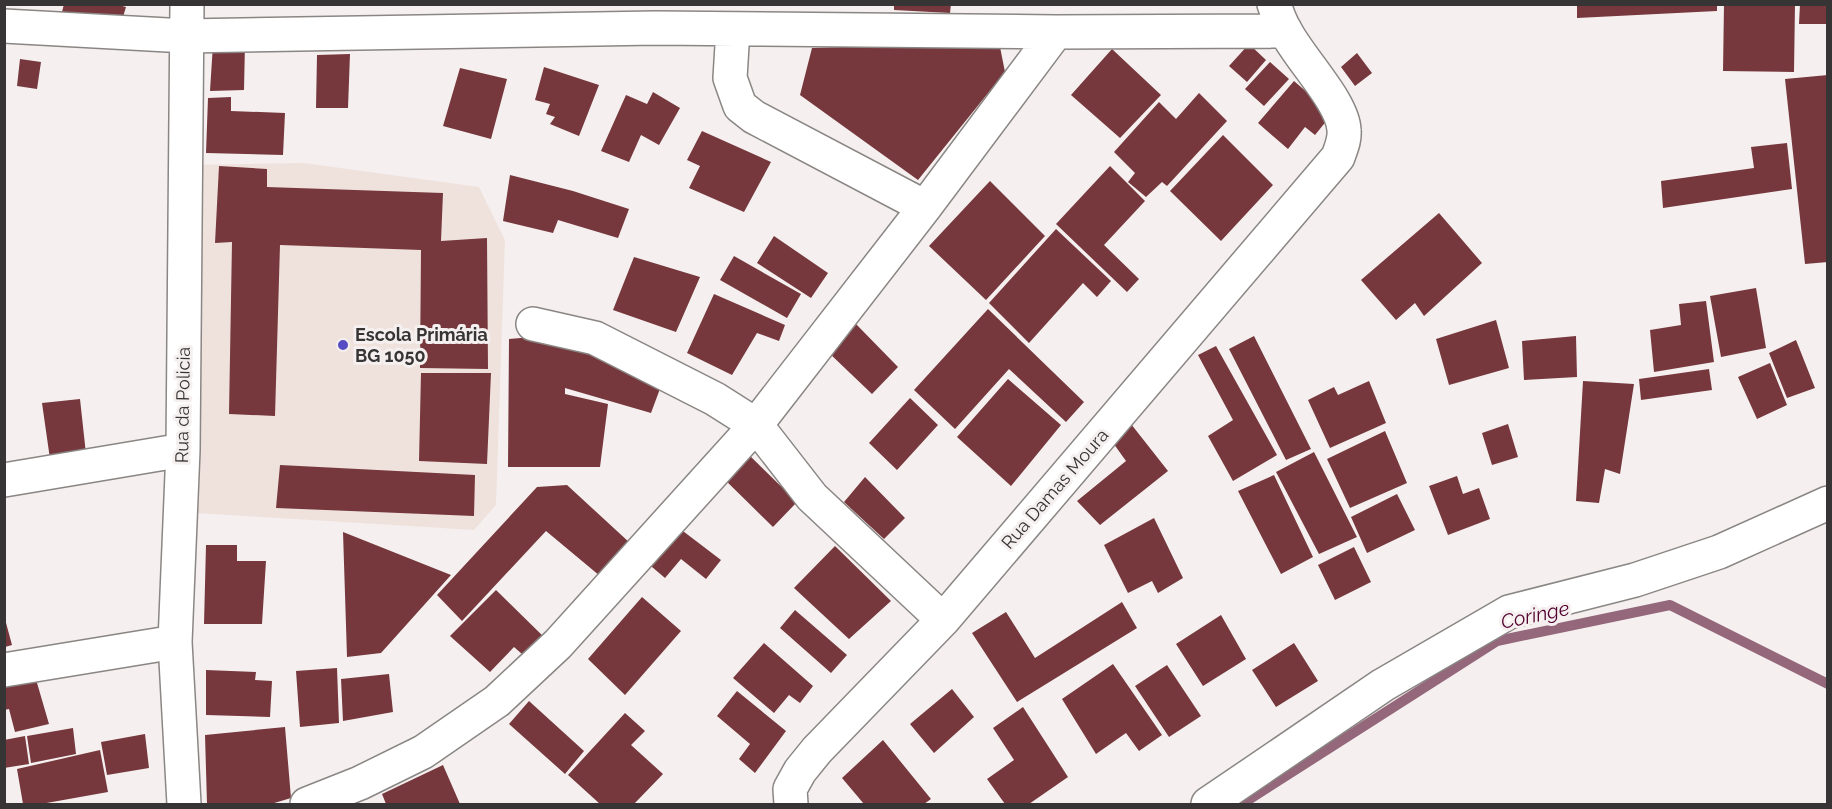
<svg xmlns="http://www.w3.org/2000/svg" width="1832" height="809" font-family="Raleway,sans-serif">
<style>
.built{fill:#efe2dd}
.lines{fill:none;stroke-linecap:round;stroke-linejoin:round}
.stream{stroke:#94677b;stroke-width:10}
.building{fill:#76383d}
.minor-casing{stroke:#8a8684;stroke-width:36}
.minor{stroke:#fff;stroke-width:33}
.poi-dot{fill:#564cc4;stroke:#f5f0ef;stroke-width:2}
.labels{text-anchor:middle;stroke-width:6;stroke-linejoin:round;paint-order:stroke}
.poi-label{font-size:18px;font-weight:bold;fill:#363434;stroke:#f5f0ef;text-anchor:start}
.street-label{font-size:18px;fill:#363434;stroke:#f5f0ef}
.water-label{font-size:20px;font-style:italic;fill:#51002f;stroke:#f5f0ef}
</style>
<rect width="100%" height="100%" fill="#f5f0ef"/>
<!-- built -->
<path class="built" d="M 304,163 L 479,187 L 505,240 L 496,505 L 474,530 L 180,512 L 185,165 Z"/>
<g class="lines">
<!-- stream -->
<path class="stream" d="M 1242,804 L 1497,641 L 1670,605 L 1828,684"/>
</g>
<!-- building -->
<path class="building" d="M 64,4 L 115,4 L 126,7 L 119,30 L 61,16 Z
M 894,4 L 951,4 L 950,13 L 894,10 Z
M 1577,4 L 1717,4 L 1717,11 L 1577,18 Z
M 1724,4 L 1795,4 L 1794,72 L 1723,71 Z
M 1800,4 L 1828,4 L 1828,24 L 1799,24 Z
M 999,42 L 1005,72 L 918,180 L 800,95 L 812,48 Z
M 245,43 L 244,90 L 210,91 L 213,44 Z
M 1249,44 L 1266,60 L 1247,82 L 1229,66 Z
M 1112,49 L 1161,95 L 1120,138 L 1071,95 Z
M 1357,53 L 1372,73 L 1355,86 L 1341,67 Z
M 350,54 L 348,108 L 316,108 L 317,55 Z
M 20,59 L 41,62 L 37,89 L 17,86 Z
M 1270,62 L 1289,79 L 1264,106 L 1245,89 Z
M 544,67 L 599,85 L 579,136 L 550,124 L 555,117 L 546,114 L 550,104 L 535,100 Z
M 460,68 L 507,79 L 491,139 L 443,126 Z
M 1828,75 L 1828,262 L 1805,264 L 1785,79 Z
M 1294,81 L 1332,114 L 1315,135 L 1305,127 L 1288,149 L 1258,123 Z
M 653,92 L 680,108 L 659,145 L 641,135 L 629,162 L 601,151 L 626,95 L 647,104 Z
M 1199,93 L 1227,121 L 1167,186 L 1162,182 L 1146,197 L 1128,182 L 1135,173 L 1114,152 L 1159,102 L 1176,119 Z
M 231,97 L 231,111 L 285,113 L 283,155 L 206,153 L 208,98 Z
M 702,131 L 771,162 L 744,212 L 689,188 L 700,166 L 687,160 Z
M 1223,135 L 1273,185 L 1221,241 L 1170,191 Z
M 1787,143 L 1792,189 L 1663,208 L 1661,181 L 1754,168 L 1751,147 Z
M 219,166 L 267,169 L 267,187 L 443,193 L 441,241 L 487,238 L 488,369 L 420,368 L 421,250 L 280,245 L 275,416 L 229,414 L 232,242 L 215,243 Z
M 1110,166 L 1145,201 L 1104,245 L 1139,279 L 1127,292 L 1056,224 Z
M 510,175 L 573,191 L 629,209 L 618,238 L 558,220 L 553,233 L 503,221 Z
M 990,181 L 1045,236 L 986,300 L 929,246 Z
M 1439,213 L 1482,263 L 1424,316 L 1415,303 L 1396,320 L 1361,280 Z
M 1056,229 L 1111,281 L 1097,297 L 1083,283 L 1029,343 L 989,303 Z
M 774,236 L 828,273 L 811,298 L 757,263 Z
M 734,256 L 801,294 L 787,318 L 720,280 Z
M 634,257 L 700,277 L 676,332 L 613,310 Z
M 1756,288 L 1766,348 L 1721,357 L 1710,296 Z
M 714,294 L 785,325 L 779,341 L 757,333 L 732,375 L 687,353 Z
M 1706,301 L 1714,362 L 1654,372 L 1650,330 L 1681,325 L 1679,304 Z
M 988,309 L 1084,402 L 1066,422 L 1009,369 L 955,429 L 914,390 Z
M 1496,320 L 1509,368 L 1449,385 L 1436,339 Z
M 855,323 L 898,367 L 872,394 L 828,352 Z
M 544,336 L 664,378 L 651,413 L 565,388 L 565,394 L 608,404 L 600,467 L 508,467 L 509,339 Z
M 1254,336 L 1311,449 L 1286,460 L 1229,349 Z
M 1576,336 L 1577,377 L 1524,380 L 1522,341 Z
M 1796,340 L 1815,388 L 1787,398 L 1769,353 Z
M 1216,346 L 1277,455 L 1233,481 L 1208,436 L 1233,420 L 1198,355 Z
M 1770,363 L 1787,405 L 1757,419 L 1738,377 Z
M 1709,369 L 1712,390 L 1641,400 L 1639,379 Z
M 421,373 L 491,373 L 487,464 L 419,461 Z
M 1008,379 L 1061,425 L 1011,486 L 957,437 Z
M 1369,381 L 1386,423 L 1330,448 L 1308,400 L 1334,387 L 1338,395 Z
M 1583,381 L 1634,384 L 1620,474 L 1605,469 L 1599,503 L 1576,501 Z
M 910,398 L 938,425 L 897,470 L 869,443 Z
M 80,399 L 86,454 L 50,459 L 42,403 Z
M 1131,424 L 1168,471 L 1100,525 L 1077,501 L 1126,461 L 1111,440 Z
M 1508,424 L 1518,457 L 1492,465 L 1482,433 Z
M 1385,431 L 1407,483 L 1350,508 L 1327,459 Z
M 745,451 L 797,502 L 773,527 L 720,475 Z
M 1314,452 L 1357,537 L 1319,554 L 1276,472 Z
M 280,465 L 475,475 L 474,516 L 276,508 Z
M 1274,475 L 1313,557 L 1281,574 L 1238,491 Z
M 1457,476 L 1463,494 L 1479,488 L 1490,519 L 1448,535 L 1429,486 Z
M 865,477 L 905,518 L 884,539 L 844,502 Z
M 567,485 L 630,543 L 600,576 L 546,531 L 462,621 L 437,595 L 537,487 Z
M 1397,494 L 1415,530 L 1367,553 L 1351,517 Z
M 1154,518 L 1183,578 L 1158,593 L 1152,581 L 1128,593 L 1104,545 Z
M 675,525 L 721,560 L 706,579 L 681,559 L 665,578 L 645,561 Z
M 343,532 L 451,575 L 381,653 L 347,657 Z
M 206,545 L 237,545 L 237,561 L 266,561 L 262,624 L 204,624 Z
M 835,546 L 891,601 L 849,639 L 794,588 Z
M 1354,547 L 1371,582 L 1335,600 L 1318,565 Z
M 496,590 L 547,640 L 530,661 L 514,647 L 490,672 L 450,636 Z
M 642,597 L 681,631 L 625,695 L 588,659 Z
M 1122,602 L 1137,628 L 1017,702 L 972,633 L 1006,612 L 1035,658 Z
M 795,610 L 847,655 L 831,673 L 780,628 Z
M 1221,615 L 1246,659 L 1203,686 L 1176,644 Z
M 5,619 L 12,645 L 5,647 Z
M 764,643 L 813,686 L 800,703 L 789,695 L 774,713 L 733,678 Z
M 1294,643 L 1318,681 L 1276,707 L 1252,670 Z
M 1113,664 L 1162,735 L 1139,751 L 1126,733 L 1096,754 L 1062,699 Z
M 1167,665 L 1201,716 L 1169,737 L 1135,686 Z
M 337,668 L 339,723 L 300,727 L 296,671 Z
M 206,670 L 256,672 L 255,680 L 272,681 L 270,717 L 206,715 Z
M 389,674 L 393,712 L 343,721 L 341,679 Z
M 35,676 L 49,724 L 15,732 L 9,709 L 4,710 L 4,683 Z
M 952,689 L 974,717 L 934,753 L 910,724 Z
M 737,691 L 786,731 L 755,773 L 739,759 L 750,744 L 717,716 Z
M 529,701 L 584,751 L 565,774 L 509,724 Z
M 1023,707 L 1068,777 L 1029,804 L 1005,804 L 987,779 L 1014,760 L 993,728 Z
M 625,713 L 645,731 L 631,745 L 663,774 L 634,804 L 600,804 L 568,775 Z
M 285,727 L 291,798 L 271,804 L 207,804 L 205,735 Z
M 73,728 L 76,754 L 31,763 L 27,736 Z
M 145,734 L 149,768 L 107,775 L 101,742 Z
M 25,736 L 29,764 L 4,768 L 4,740 Z
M 883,740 L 931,799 L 924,804 L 864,804 L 842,778 Z
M 100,750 L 108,792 L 41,804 L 23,804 L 17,769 Z
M 443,765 L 460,804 L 386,804 L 382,794 Z"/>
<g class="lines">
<defs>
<path id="minor" d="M 4,26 L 186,36 L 655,28 L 1056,32 L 1285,31
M 733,29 L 730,78 L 740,106 L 754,117 L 925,207
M 533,324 L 595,338 L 715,399 L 756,425 L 812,497 L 943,620
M 4,480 L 183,450
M 4,670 L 175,642
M 184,804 L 175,642 L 183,450 L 187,4
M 307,804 L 360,783 L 423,752 L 497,701 L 558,644 L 756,425 L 925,207 L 1056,32
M 791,804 L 790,789 L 800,771 L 817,750 L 943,620 L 1338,157 C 1341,148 1345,140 1344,130 C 1343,102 1298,57 1285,30 C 1280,22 1277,13 1274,4
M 1208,804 L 1383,685 L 1509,612 L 1635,580 L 1719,552 L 1828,503"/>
</defs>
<!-- minor casing -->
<use href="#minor" class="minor-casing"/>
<!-- minor -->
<use href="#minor" class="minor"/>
</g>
<!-- markers -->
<circle class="poi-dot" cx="343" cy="345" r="6"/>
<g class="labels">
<!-- poi labels -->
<g class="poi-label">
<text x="355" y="341">Escola Primária<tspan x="355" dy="21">BG 1050</tspan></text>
</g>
<!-- street labels -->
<g class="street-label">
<text transform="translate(183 405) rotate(-89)" y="6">Rua da Policia</text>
<text transform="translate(1055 489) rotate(-49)" y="6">Rua Damas Moura</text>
</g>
<!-- water labels -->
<g class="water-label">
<text transform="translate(1535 615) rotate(-12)" y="7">Coringe</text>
</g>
</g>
<!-- border -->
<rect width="1832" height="809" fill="none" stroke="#363434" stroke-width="12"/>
</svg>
